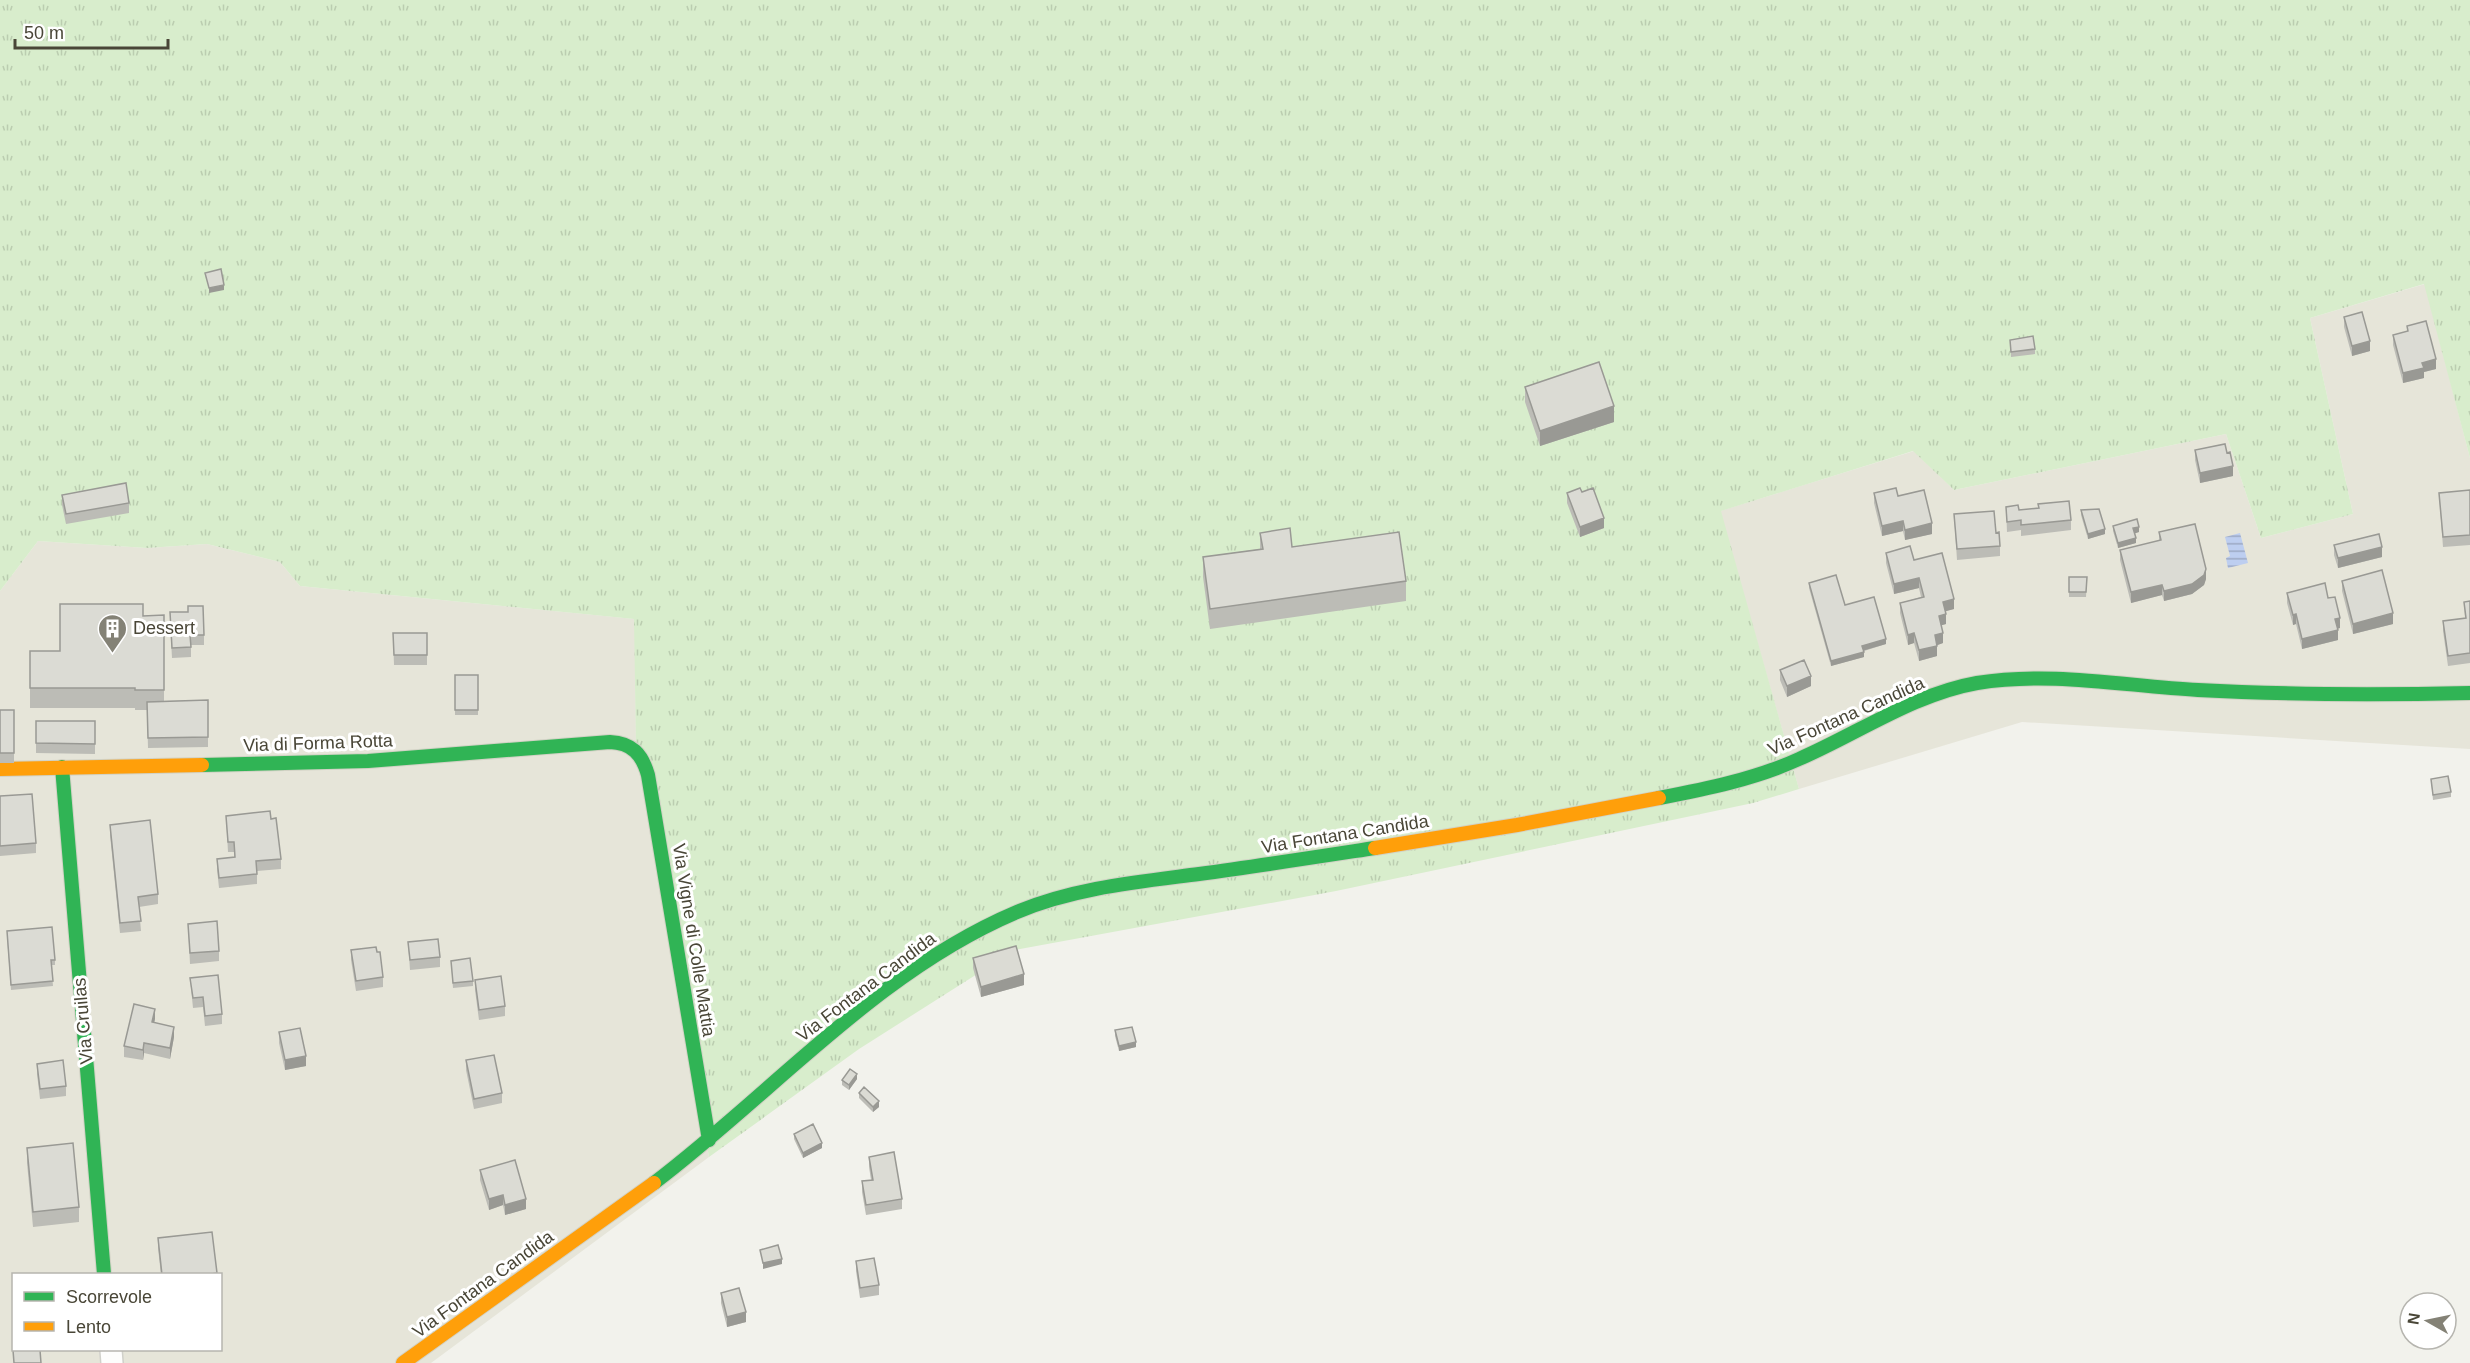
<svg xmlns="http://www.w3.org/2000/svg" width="2470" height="1363" font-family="Helvetica,sans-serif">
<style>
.residential{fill:#e6e5d9;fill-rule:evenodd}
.grass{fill:url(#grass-tufts)}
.water{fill:url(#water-rules)}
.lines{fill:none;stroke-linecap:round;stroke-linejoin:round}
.street-casing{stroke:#d0d0ca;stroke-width:24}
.fast-casing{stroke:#d2d2c5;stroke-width:16}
.slow-casing{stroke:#d2d2c5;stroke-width:16}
.street{stroke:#fdfdfc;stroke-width:21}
.fast{stroke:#30b455;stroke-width:14}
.slow{stroke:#ff9f0a;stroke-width:14}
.wall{fill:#bcbcb6}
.shaded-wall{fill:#999994}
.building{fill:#dbdbd4;stroke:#999994;stroke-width:1.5}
.labels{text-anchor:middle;stroke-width:6;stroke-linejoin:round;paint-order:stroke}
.poi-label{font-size:18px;fill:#494637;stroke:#fff;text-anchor:start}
.street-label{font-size:18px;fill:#494637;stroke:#fff}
</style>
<defs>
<pattern id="grass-tufts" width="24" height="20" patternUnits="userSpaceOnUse" patternTransform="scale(1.5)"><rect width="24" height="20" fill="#d8edcc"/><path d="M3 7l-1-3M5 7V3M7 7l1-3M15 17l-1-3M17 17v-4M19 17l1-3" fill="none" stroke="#bbcdb0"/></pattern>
<pattern id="water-rules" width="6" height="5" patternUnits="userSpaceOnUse" patternTransform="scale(1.5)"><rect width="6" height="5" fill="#bdcef0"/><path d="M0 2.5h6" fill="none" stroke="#9ca9c3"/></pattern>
</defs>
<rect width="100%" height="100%" fill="#f2f2ec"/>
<!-- residential -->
<path class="residential" d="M 2425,284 L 2470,458 L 2470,749 L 2022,722 L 1799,789 L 1720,511 L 1914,451 L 1954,490 L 2226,434 L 2261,538 L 2353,514 L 2310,318 Z
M 38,541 L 147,548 L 207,544 L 280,562 L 300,586 L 635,619 L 636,749 L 709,1157 L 431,1363 L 0,1363 L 0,591 ZM 14,1274 L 220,1274 L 220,1350 L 14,1350 Z"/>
<!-- grass -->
<path class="grass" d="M 0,0 L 2470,0 L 2470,458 L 2424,284 L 2310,318 L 2353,514 L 2261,538 L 2226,434 L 1954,490 L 1913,451 L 1721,511 L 1799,789 L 1753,803 L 1336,891 L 1015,950 L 859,1049 L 709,1157 L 636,749 L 634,619 L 300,586 L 280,562 L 207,544 L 147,548 L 38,541 L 0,591 Z"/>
<!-- water -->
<path class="water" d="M 2240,533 L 2248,563 L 2228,568 L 2226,558 L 2230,556 L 2225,537 Z"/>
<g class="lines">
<defs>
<path id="street" d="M 111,1350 L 112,1363"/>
<path id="fast" d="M 202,765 L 368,761 L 610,742 C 632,743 642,754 648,775 L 709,1140
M 62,767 L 104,1274
M 1659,798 C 1706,789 1755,779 1799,759 C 1857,734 1914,694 1977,683 C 2052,671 2124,686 2198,690 C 2289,695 2380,695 2470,693
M 654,1183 C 773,1093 877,971 1017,912 C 1074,888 1138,882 1199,874 C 1258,866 1316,857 1375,848"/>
<path id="slow" d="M 0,769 L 202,765
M 1375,848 L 1517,825 L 1659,798
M 403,1363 L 654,1183"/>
</defs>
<!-- street casing -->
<use href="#street" class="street-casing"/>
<!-- fast casing -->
<use href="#fast" class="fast-casing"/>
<!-- slow casing -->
<use href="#slow" class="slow-casing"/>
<!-- street -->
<use href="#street" class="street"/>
<!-- fast -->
<use href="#fast" class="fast"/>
<!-- slow -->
<use href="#slow" class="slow"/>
</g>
<!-- wall -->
<path class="wall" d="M 2344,317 L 2370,351 L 2352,356 L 2344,327 Z
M 2407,326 L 2436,369 L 2424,372 L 2424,378 L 2403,383 L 2393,345 L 2393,335 L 2407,332 Z
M 2010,340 L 2035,349 L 2035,354 L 2011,357 Z
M 1525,387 L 1614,422 L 1540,446 L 1525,402 Z
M 2195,450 L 2233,476 L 2200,483 L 2195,460 Z
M 2470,490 L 2470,545 L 2443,547 L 2439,493 Z
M 1567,493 L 1604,528 L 1580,537 L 1567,503 Z
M 1874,493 L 1898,496 L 1932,534 L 1905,540 L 1903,531 L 1882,536 L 1874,503 Z
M 62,495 L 129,503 L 129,513 L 66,524 L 62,505 Z
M 2038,504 L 2071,520 L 2071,530 L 2021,536 L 2021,530 L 2007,532 L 2006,507 L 2019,510 L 2038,508 Z
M 2081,510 L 2105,534 L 2088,539 L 2081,515 Z
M 1954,514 L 2000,546 L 2000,556 L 1957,560 Z
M 2113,526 L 2139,532 L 2135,533 L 2136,543 L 2118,548 L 2113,531 Z
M 2159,532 L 2206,579 L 2204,585 L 2192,594 L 2164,601 L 2162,595 L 2131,603 L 2120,560 L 2120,550 L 2159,541 Z
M 1260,533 L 1292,547 L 1406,581 L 1406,601 L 1210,629 L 1203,577 L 1203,557 L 1260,549 Z
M 2334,545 L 2382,557 L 2338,568 L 2334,555 Z
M 1886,553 L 1914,560 L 1954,609 L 1945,611 L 1946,624 L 1941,625 L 1943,643 L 1937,645 L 1937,656 L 1919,661 L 1914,643 L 1908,645 L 1900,613 L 1900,603 L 1921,597 L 1919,588 L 1894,594 L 1886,563 Z
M 2069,577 L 2087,577 L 2086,597 L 2069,597 Z
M 2342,581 L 2393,624 L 2353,634 L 2342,591 Z
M 1809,583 L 1845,605 L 1886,644 L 1864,651 L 1864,657 L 1831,666 L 1809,588 Z
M 2287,593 L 2328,598 L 2340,628 L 2337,629 L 2338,640 L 2302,649 L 2296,624 L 2293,625 L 2287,603 Z
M 2470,601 L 2470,663 L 2448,666 L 2443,631 L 2443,621 L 2465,618 L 2464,602 Z
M 188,612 L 204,635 L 204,645 L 191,645 L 191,657 L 172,658 L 170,622 Z
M 164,615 L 164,701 L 208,700 L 208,747 L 148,748 L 147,710 L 135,710 L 135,708 L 30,708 L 30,651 L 60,651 L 143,616 Z
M 427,633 L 427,665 L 394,665 L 393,634 Z
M 1780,670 L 1811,686 L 1787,697 L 1780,680 Z
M 455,675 L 478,675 L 478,715 L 455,715 Z
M 0,710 L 14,710 L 14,763 L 0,763 Z
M 36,721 L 95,721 L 95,754 L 36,753 Z
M 2431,779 L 2451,792 L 2451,797 L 2433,800 Z
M 0,796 L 36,843 L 36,853 L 0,856 Z
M 226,816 L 271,819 L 281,859 L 281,869 L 257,871 L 257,884 L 219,888 L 217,869 L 217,859 L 234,857 L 234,852 L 228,852 Z
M 110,825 L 158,894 L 158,904 L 139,907 L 141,931 L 120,933 L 110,835 Z
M 188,924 L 219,951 L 219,961 L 190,964 Z
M 7,936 L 55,960 L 55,965 L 51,965 L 53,986 L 11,990 Z
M 408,942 L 440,957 L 440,967 L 410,970 Z
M 351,950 L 383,977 L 383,987 L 356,991 L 351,960 Z
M 973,958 L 1024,985 L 981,997 L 973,968 Z
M 451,961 L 473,981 L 473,986 L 453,988 Z
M 190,978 L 222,1014 L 222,1024 L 205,1026 L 203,1007 L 193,1008 Z
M 475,980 L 505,1006 L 505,1016 L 479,1020 L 475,990 Z
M 155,1019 L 154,1022 L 174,1037 L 170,1059 L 144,1053 L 143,1060 L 124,1057 L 124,1046 Z
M 1115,1030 L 1136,1047 L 1119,1051 L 1115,1036 Z
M 279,1032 L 306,1066 L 285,1070 L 279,1043 Z
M 466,1060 L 502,1093 L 502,1103 L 474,1109 L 466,1070 Z
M 37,1064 L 66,1086 L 66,1096 L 40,1099 L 37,1074 Z
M 857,1079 L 849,1090 L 842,1085 L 842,1080 Z
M 859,1093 L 879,1107 L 873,1112 L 859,1098 Z
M 794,1134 L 822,1148 L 803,1158 L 794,1139 Z
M 27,1148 L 79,1207 L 79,1222 L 33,1227 L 27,1163 Z
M 869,1157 L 902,1199 L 902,1209 L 866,1215 L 862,1192 L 862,1181 L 871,1180 L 869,1167 Z
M 480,1170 L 526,1209 L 505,1215 L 503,1205 L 489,1210 L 480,1180 Z
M 212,1232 L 217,1275 L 161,1275 L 158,1248 L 158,1238 Z
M 856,1261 L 879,1285 L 879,1295 L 860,1298 L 856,1271 Z
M 721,1293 L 746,1322 L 727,1327 L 721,1303 Z"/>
<!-- shaded-wall -->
<path class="shaded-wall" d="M 224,285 L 224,290 L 209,293 L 209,288 Z
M 2370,341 L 2370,351 L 2352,356 L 2352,346 Z
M 2436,359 L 2436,369 L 2424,372 L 2424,378 L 2403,383 L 2403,373 L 2422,363 Z
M 1614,406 L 1614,422 L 1540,446 L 1540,431 Z
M 2233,466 L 2233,476 L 2200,483 L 2200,473 Z
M 1604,518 L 1604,528 L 1580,537 L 1580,527 Z
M 1903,521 L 1903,531 L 1882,536 L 1882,526 Z
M 1932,523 L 1932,534 L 1905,540 L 1905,530 Z
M 2139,527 L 2139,532 L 2133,534 L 2133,528 Z
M 2105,529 L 2105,534 L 2088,539 L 2088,534 Z
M 2136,538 L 2136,543 L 2118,548 L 2118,543 Z
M 2382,547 L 2382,557 L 2338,568 L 2338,558 Z
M 2206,569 L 2206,579 L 2204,585 L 2192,594 L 2164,601 L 2164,591 Z
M 1919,578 L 1919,588 L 1894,594 L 1894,584 Z
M 2162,585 L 2162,595 L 2131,603 L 2131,592 Z
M 1954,599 L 1954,609 L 1943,612 L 1943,602 Z
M 2393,613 L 2393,624 L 2353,634 L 2353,624 Z
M 1946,614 L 1946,624 L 1939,626 L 1939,616 Z
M 2296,614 L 2296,624 L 2293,625 L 2293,615 Z
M 2340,618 L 2340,628 L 2335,629 L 2335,619 Z
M 2338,630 L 2338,640 L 2302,649 L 2302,639 Z
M 1914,633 L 1914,643 L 1908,645 L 1908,635 Z
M 1943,633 L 1943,643 L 1935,646 L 1935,635 Z
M 1886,639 L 1886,644 L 1862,651 L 1862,646 Z
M 1937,646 L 1937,656 L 1919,661 L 1919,650 Z
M 1864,652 L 1864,657 L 1831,666 L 1831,661 Z
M 1811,676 L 1811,686 L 1787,697 L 1787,686 Z
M 1024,974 L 1024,985 L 981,997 L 981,987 Z
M 155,1009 L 155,1019 L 152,1032 L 152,1022 Z
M 174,1027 L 174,1037 L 170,1059 L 170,1048 Z
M 1136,1042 L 1136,1047 L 1119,1051 L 1119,1046 Z
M 144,1043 L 144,1053 L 143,1060 L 143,1050 Z
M 306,1056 L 306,1066 L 285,1070 L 285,1060 Z
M 857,1074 L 857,1079 L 849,1090 L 849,1085 Z
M 879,1101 L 879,1107 L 873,1112 L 873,1107 Z
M 822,1143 L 822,1148 L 803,1158 L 803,1153 Z
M 503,1195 L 503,1205 L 489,1210 L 489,1199 Z
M 526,1199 L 526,1209 L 505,1215 L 505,1205 Z
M 782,1259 L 782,1264 L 763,1269 L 763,1263 Z
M 746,1312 L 746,1322 L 727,1327 L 727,1317 Z"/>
<!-- building -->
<path class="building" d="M 221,269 L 224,285 L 209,288 L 205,273 Z
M 2362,312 L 2370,341 L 2352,346 L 2344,317 Z
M 2426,321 L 2436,359 L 2422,363 L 2424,368 L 2403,373 L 2393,335 L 2408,331 L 2407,326 Z
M 2033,336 L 2035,349 L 2011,352 L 2010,340 Z
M 1599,362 L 1614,406 L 1540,431 L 1525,387 Z
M 2225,444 L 2227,453 L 2230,452 L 2233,466 L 2200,473 L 2195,450 Z
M 126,483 L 129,503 L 66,514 L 62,495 Z
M 1580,488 L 1582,492 L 1593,488 L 1604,518 L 1580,527 L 1567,493 Z
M 1896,488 L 1898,496 L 1924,490 L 1932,523 L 1905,530 L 1903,521 L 1882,526 L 1874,493 Z
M 2470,490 L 2470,535 L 2443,537 L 2439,493 Z
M 2069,501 L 2071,520 L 2021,525 L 2021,520 L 2007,522 L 2006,507 L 2018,505 L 2019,510 L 2039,508 L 2038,504 Z
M 2099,509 L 2105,529 L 2088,534 L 2081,510 Z
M 1994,511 L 1996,533 L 1999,532 L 2000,546 L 1957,549 L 1954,514 Z
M 2137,519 L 2139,527 L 2133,528 L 2136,538 L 2118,543 L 2113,526 Z
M 2195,524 L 2206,569 L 2204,575 L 2192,584 L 2164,591 L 2162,585 L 2131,592 L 2120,550 L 2161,540 L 2159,532 Z
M 1290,528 L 1292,547 L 1399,532 L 1406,581 L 1210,609 L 1203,557 L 1263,549 L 1260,533 Z
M 2379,534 L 2382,547 L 2338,558 L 2334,545 Z
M 1910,546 L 1914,560 L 1942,553 L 1954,599 L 1943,602 L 1946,614 L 1939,616 L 1943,633 L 1935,635 L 1937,646 L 1919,650 L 1914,633 L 1908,635 L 1900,603 L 1924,597 L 1919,578 L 1894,584 L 1886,553 Z
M 2382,570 L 2393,613 L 2353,624 L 2342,581 Z
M 1836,575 L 1845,605 L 1874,597 L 1886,639 L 1862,646 L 1864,652 L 1831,661 L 1809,583 Z
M 2069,577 L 2087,577 L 2086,592 L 2069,592 Z
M 2325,583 L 2328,598 L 2335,597 L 2340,618 L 2335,619 L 2338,630 L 2302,639 L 2296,614 L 2293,615 L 2287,593 Z
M 2470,601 L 2470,653 L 2448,656 L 2443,621 L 2466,618 L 2464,602 Z
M 60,604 L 143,604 L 143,616 L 164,615 L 164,690 L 135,690 L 135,688 L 30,688 L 30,651 L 60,651 Z
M 188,606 L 203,606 L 204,635 L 190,635 L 191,647 L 172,648 L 170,612 L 188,612 Z
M 393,633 L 427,633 L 427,655 L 394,655 Z
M 1804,660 L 1811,676 L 1787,686 L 1780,670 Z
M 455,675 L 478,675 L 478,710 L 455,710 Z
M 208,700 L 208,737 L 148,738 L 147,702 Z
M 0,710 L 14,710 L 14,753 L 0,753 Z
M 36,721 L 95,721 L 95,744 L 36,743 Z
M 2448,776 L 2451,792 L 2433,795 L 2431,779 Z
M 32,794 L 36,843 L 0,846 L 0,796 Z
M 270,811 L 271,819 L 276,818 L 281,859 L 256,861 L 257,874 L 219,878 L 217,859 L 235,857 L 234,842 L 228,842 L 226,816 Z
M 150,820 L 158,894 L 138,897 L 141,921 L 120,923 L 110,825 Z
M 217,921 L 219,951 L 190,953 L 188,924 Z
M 52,927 L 55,960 L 51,960 L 53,981 L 11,985 L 7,931 Z
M 438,939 L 440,957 L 410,960 L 408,942 Z
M 1016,946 L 1024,974 L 981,987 L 973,958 Z
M 376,947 L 377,952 L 380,952 L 383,977 L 356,981 L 351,950 Z
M 470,958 L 473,981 L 453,983 L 451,961 Z
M 218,975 L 222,1014 L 205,1016 L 203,997 L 193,998 L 190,978 Z
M 501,976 L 505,1006 L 479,1010 L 475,980 Z
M 134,1004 L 155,1009 L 152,1022 L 174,1027 L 170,1048 L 144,1043 L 143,1050 L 124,1046 Z
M 1132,1027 L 1136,1042 L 1119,1046 L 1115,1030 Z
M 300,1028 L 306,1056 L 285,1060 L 279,1032 Z
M 494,1055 L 502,1093 L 474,1099 L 466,1060 Z
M 63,1060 L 66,1086 L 40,1089 L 37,1064 Z
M 850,1069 L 857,1074 L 849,1085 L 842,1080 Z
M 864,1087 L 879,1101 L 873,1107 L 859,1093 Z
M 813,1124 L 822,1143 L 803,1153 L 794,1134 Z
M 73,1143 L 79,1207 L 33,1212 L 27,1148 Z
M 894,1152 L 902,1199 L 866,1205 L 862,1181 L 873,1180 L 869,1157 Z
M 515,1160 L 526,1199 L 505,1205 L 503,1195 L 489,1199 L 480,1170 Z
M 212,1232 L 217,1273 L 205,1275 L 162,1275 L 158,1238 Z
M 778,1245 L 782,1259 L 763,1263 L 760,1250 Z
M 874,1258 L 879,1285 L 860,1288 L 856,1261 Z
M 739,1288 L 746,1312 L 727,1317 L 721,1293 Z
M 13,1350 L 40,1350 L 41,1363 L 14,1363 Z"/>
<!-- icons -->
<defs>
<symbol id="building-pin" viewBox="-11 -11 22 30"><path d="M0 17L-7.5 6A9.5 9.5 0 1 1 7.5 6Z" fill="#848276" stroke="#fff"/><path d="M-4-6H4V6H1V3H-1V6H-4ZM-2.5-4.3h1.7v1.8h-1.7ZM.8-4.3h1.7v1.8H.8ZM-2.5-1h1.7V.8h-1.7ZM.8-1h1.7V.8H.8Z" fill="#fff"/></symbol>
</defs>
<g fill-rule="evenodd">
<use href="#building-pin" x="96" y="612" width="33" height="45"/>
</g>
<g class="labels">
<!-- poi labels -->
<g class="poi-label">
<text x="133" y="634">Dessert</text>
</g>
<!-- street labels -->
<g class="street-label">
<text transform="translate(1846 716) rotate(-24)" y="6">Via Fontana Candida</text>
<text transform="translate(318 743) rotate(-2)" y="6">Via di Forma Rotta</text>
<text transform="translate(1345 834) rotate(-9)" y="6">Via Fontana Candida</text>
<text transform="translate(694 940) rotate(81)" y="6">Via Vigne di Colle Mattia</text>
<text transform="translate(866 987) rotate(-37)" y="6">Via Fontana Candida</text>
<text transform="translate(83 1021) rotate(-95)" y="6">Via Cruilas</text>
<text transform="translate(483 1284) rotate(-36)" y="6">Via Fontana Candida</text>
</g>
</g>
<!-- legend -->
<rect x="12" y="1273" width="210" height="78" fill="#ffffff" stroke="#b6b5af" stroke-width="1.5"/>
<rect x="24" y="1292" width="30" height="9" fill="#30b455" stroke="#b6b5af" stroke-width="1.5"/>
<text x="66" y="1303" font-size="18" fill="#494637">Scorrevole</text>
<rect x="24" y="1322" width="30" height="9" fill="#ff9f0a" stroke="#b6b5af" stroke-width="1.5"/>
<text x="66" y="1333" font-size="18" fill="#494637">Lento</text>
<!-- north arrow -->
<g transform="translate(2428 1321) rotate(279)"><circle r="28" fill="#ffffff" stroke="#b6b5af" stroke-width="1.5"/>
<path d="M0-4.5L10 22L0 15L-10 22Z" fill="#848276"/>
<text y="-9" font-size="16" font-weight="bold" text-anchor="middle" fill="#494637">N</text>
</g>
<!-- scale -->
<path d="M15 39v9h153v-9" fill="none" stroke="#494637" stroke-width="3"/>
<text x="24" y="39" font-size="18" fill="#494637" stroke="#ffffff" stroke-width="4.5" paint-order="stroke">50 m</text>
</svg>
